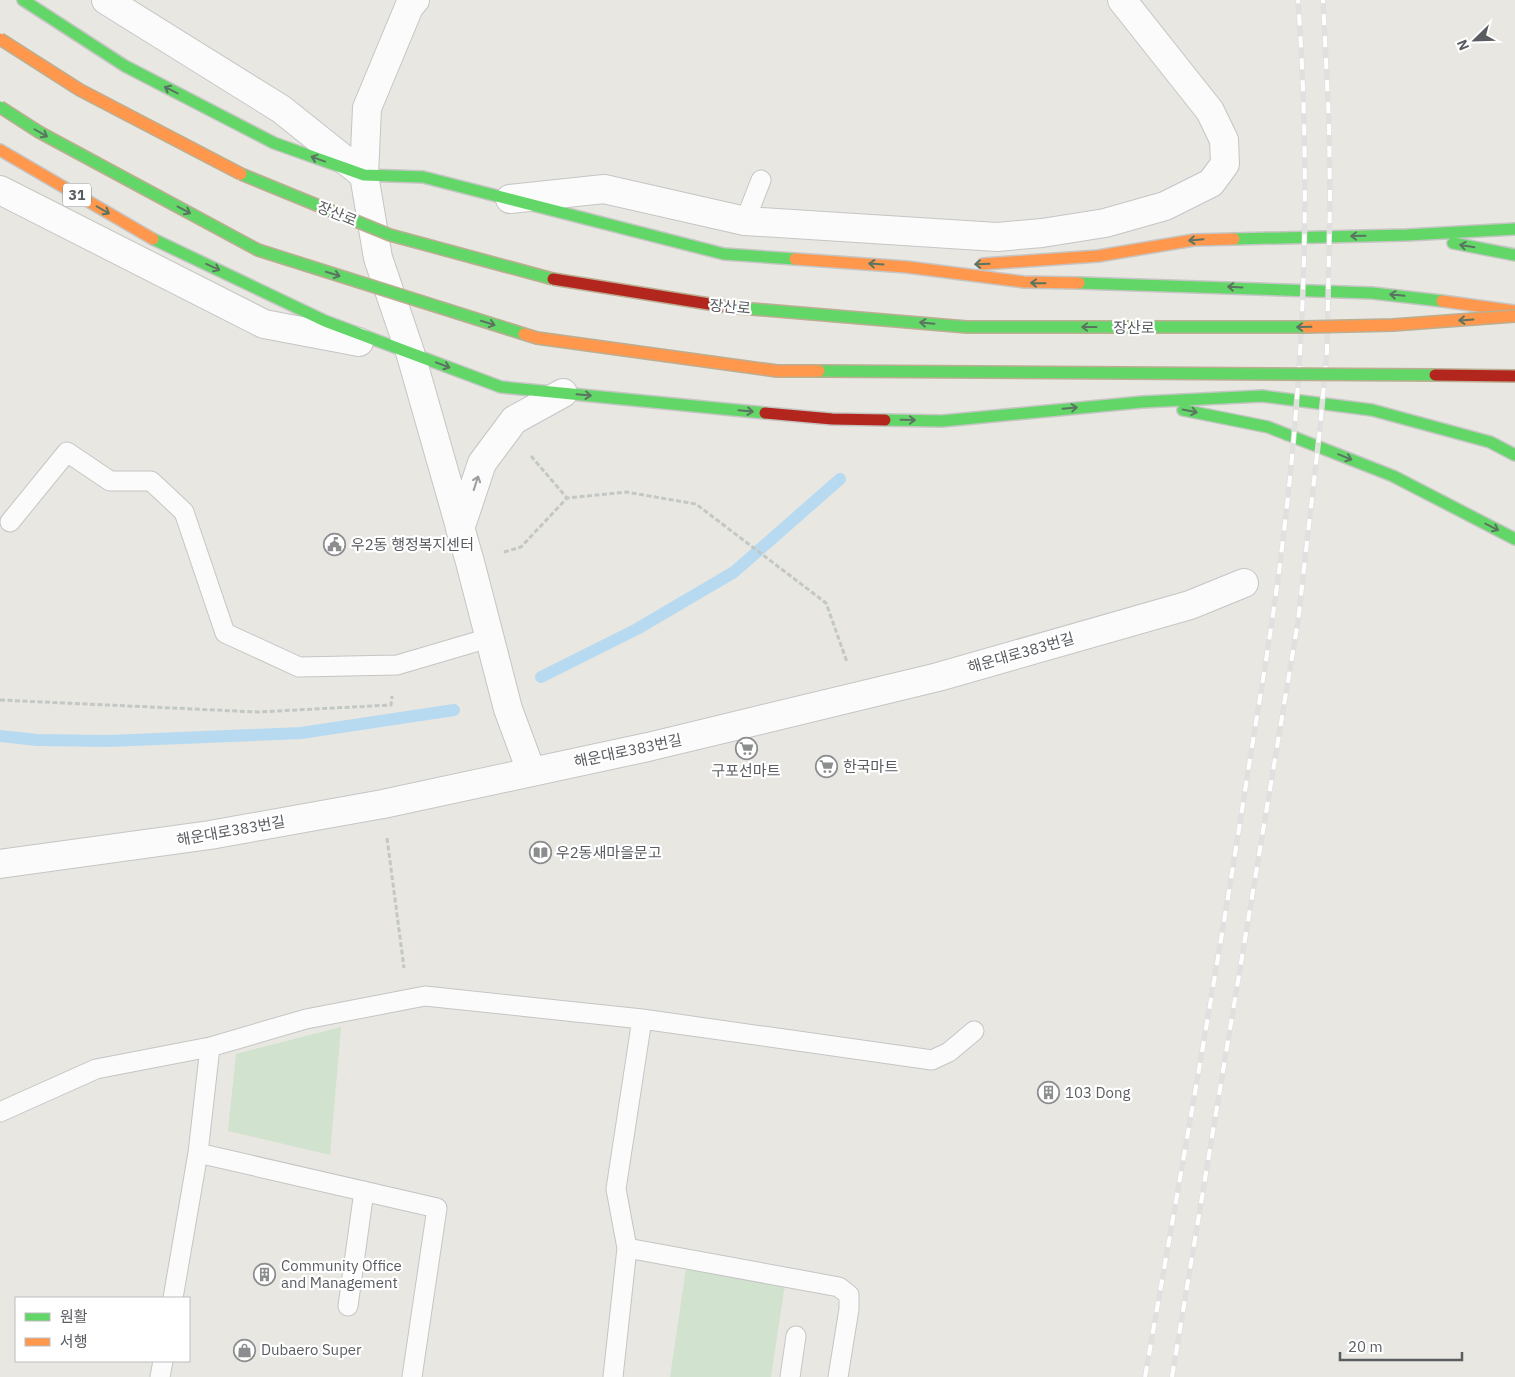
<svg xmlns="http://www.w3.org/2000/svg" width="1515" height="1377" font-family="'IBM Plex Sans','Noto Sans KR',sans-serif">
<style>
.green{fill:#d1e3ce}
.lines{fill:none;stroke-linecap:round;stroke-linejoin:round}
.stream{stroke:#b8daf0;stroke-width:12}
.lane-casing{stroke:#c5c5c5;stroke-width:21}
.street-casing{stroke:#c5c5c5;stroke-width:30}
.fast-casing{stroke:#c5c5c4;stroke-width:14}
.slow-casing{stroke:#c5c5c4;stroke-width:14}
.jam-casing{stroke:#c5c5c4;stroke-width:14}
.path{stroke:#c3c8c5;stroke-width:3;stroke-dasharray:5 2.5;stroke-linecap:butt}
.lane{stroke:#fcfbfb;stroke-width:19}
.street{stroke:#fcfbfb;stroke-width:28}
.fast{stroke:#63d668;stroke-width:11}
.slow{stroke:#ff974d;stroke-width:11}
.jam{stroke:#b3261e;stroke-width:11}
.rail-casing{stroke:#e0e0df;stroke-width:5.5}
.rail{stroke:#fff;stroke-width:4;stroke-dasharray:11;stroke-linecap:butt}
.fast-bridge-casing{stroke:#bbae93;stroke-width:14;stroke-linecap:butt}
.slow-bridge-casing{stroke:#bbae93;stroke-width:14;stroke-linecap:butt}
.jam-bridge-casing{stroke:#bbae93;stroke-width:14;stroke-linecap:butt}
.fast-bridge{stroke:#63d668;stroke-width:11}
.slow-bridge{stroke:#ff974d;stroke-width:11}
.jam-bridge{stroke:#b3261e;stroke-width:11}
.oneway{stroke:#5b7462}
.oneway2{stroke:#9a9c9e}
.labels{text-anchor:middle;stroke-width:4.5;stroke-linejoin:round;paint-order:stroke}
.shield{fill:#fff;stroke:#8b8d90;stroke-width:1}
.shield-label{font-size:14px;font-weight:bold;fill:#595c60}
.street-label{font-size:15px;fill:#595c60;stroke:#fff}
.poi-label{font-size:15px;fill:#595c60;stroke:#fff;text-anchor:start}
</style>
<rect width="100%" height="100%" fill="#e8e7e2"/>
<!-- green -->
<path class="green" d="M 341,1027 L 330,1155 L 228,1131 L 236,1054 Z
M 686,1268 L 785,1284 L 771,1377 L 670,1377 Z"/>
<g class="lines">
<!-- stream -->
<path class="stream" d="M 541,677 L 637,629 L 734,572 L 840,479
M 0,736 L 37,740 L 109,741 L 301,733 L 454,710"/>
<defs>
<path id="lane" d="M 745,221 L 761,180
M 10,522 L 67,452 L 110,481 L 151,481 L 184,512 L 225,633 L 299,667 L 397,665 L 489,638
M 0,1112 L 96,1069 L 210,1047 L 306,1019 L 425,996 L 642,1019 L 932,1060 L 949,1052 L 974,1031
M 198,1153 L 437,1208 L 412,1377
M 627,1248 L 616,1189 L 642,1019
M 173,1298 L 198,1153 L 210,1047
M 348,1306 L 364,1191
M 160,1377 L 163,1361
M 613,1377 L 627,1248 L 839,1287 L 849,1295 L 849,1309 L 838,1377
M 790,1377 L 796,1336"/>
<path id="street" d="M 106,0 L 281,109 L 360,172
M 415,0 L 409,7 L 367,108 L 364,175 L 378,258 L 410,352 L 470,562 L 508,709 L 531,771
M 0,190 L 264,324 L 359,342
M 510,199 L 604,189 L 745,221 L 997,237 L 1042,233 L 1105,223 L 1165,206 L 1211,183 L 1225,164 L 1224,140 L 1210,111 L 1122,0
M 460,529 L 482,463 L 514,420 L 563,393
M 0,864 L 210,835 L 383,804 L 648,747 L 938,677 L 1190,605 L 1244,583"/>
<path id="fast" d="M 23,0 L 125,66 L 274,143 L 364,175
M 364,175 L 423,177 L 724,254 L 795,259
M 153,239 L 325,321 L 501,387 L 765,413
M 1234,239 L 1407,235 L 1515,229
M 1453,243 L 1515,255
M 1079,283 L 1372,293 L 1442,301
M 1183,410 L 1268,427 L 1393,476 L 1515,539
M 885,420 L 942,421 L 1142,402 L 1262,396 L 1372,410 L 1490,442 L 1515,455"/>
<path id="slow" d="M 0,150 L 153,239
M 795,259 L 907,267 L 1024,282 L 1079,283
M 983,264 L 1098,256 L 1194,240 L 1234,239
M 1442,301 L 1515,311"/>
<path id="jam" d="M 765,413 L 832,419 L 885,420"/>
</defs>
<!-- lane casing -->
<use href="#lane" class="lane-casing"/>
<!-- street casing -->
<use href="#street" class="street-casing"/>
<!-- fast casing -->
<use href="#fast" class="fast-casing"/>
<!-- slow casing -->
<use href="#slow" class="slow-casing"/>
<!-- jam casing -->
<use href="#jam" class="jam-casing"/>
<!-- path -->
<path class="path" d="M 531,456 L 567,498
M 504,552 L 521,547 L 567,498 L 626,492 L 696,504 L 826,603 L 847,662
M 0,700 L 258,712 L 391,705 L 392,696
M 387,838 L 404,968"/>
<!-- lane -->
<use href="#lane" class="lane"/>
<!-- street -->
<use href="#street" class="street"/>
<!-- fast -->
<use href="#fast" class="fast"/>
<!-- slow -->
<use href="#slow" class="slow"/>
<!-- jam -->
<use href="#jam" class="jam"/>
<defs>
<path id="rail" d="M 1145,1377 C 1180,1178 1216,978 1247,778 C 1258,709 1270,640 1279,571 C 1304,383 1312,190 1298,0
M 1172,1377 L 1298,621 L 1320,428 L 1327,351 L 1330,201 L 1329,122 L 1323,0"/>
</defs>
<!-- rail casing -->
<use href="#rail" class="rail-casing"/>
<!-- rail -->
<use href="#rail" class="rail"/>
<defs>
<path id="fast-bridge" d="M 0,107 L 39,132 L 258,250 L 524,334
M 241,174 L 390,235 L 553,279
M 728,307 L 967,327 L 1306,327
M 819,371 L 1435,375"/>
<path id="slow-bridge" d="M 0,39 L 80,90 L 241,174
M 1306,327 L 1393,325 L 1515,316
M 524,334 L 537,338 L 777,371 L 819,371"/>
<path id="jam-bridge" d="M 553,279 L 728,307
M 1435,375 L 1515,376"/>
</defs>
<!-- fast-bridge casing -->
<use href="#fast-bridge" class="fast-bridge-casing"/>
<!-- slow-bridge casing -->
<use href="#slow-bridge" class="slow-bridge-casing"/>
<!-- jam-bridge casing -->
<use href="#jam-bridge" class="jam-bridge-casing"/>
<!-- fast-bridge -->
<use href="#fast-bridge" class="fast-bridge"/>
<!-- slow-bridge -->
<use href="#slow-bridge" class="slow-bridge"/>
<!-- jam-bridge -->
<use href="#jam-bridge" class="jam-bridge"/>
</g>
<!-- one-way arrows -->
<defs><path id="oneway-shaft" d="M-6 0H5M1.5-3L5.5 0L1.5 3" fill="none" stroke-width="1.6" stroke-linecap="round" stroke-linejoin="round" transform="scale(1.25)"/></defs>
<g class="oneway">
<use href="#oneway-shaft" transform="translate(171 90) rotate(-153)"/>
<use href="#oneway-shaft" transform="translate(41 133) rotate(30)"/>
<use href="#oneway-shaft" transform="translate(318 159) rotate(-160)"/>
<use href="#oneway-shaft" transform="translate(103 210) rotate(30)"/>
<use href="#oneway-shaft" transform="translate(184 210) rotate(28)"/>
<use href="#oneway-shaft" transform="translate(1358 236) rotate(179)"/>
<use href="#oneway-shaft" transform="translate(1196 240) rotate(175)"/>
<use href="#oneway-shaft" transform="translate(1467 246) rotate(-170)"/>
<use href="#oneway-shaft" transform="translate(876 264) rotate(-176)"/>
<use href="#oneway-shaft" transform="translate(982 264) rotate(178)"/>
<use href="#oneway-shaft" transform="translate(213 267) rotate(25)"/>
<use href="#oneway-shaft" transform="translate(333 274) rotate(17)"/>
<use href="#oneway-shaft" transform="translate(1038 283) rotate(-179)"/>
<use href="#oneway-shaft" transform="translate(1235 287) rotate(-177)"/>
<use href="#oneway-shaft" transform="translate(1397 295) rotate(-174)"/>
<use href="#oneway-shaft" transform="translate(1466 320) rotate(176)"/>
<use href="#oneway-shaft" transform="translate(488 323) rotate(17)"/>
<use href="#oneway-shaft" transform="translate(927 323) rotate(-175)"/>
<use href="#oneway-shaft" transform="translate(1089 327) rotate(-180)"/>
<use href="#oneway-shaft" transform="translate(1304 327) rotate(179)"/>
<use href="#oneway-shaft" transform="translate(443 365) rotate(21)"/>
<use href="#oneway-shaft" transform="translate(584 395) rotate(5)"/>
<use href="#oneway-shaft" transform="translate(1070 408) rotate(-5)"/>
<use href="#oneway-shaft" transform="translate(746 411) rotate(5)"/>
<use href="#oneway-shaft" transform="translate(1190 411) rotate(11)"/>
<use href="#oneway-shaft" transform="translate(908 420) rotate(1)"/>
<use href="#oneway-shaft" transform="translate(1345 457) rotate(22)"/>
<use href="#oneway-shaft" transform="translate(1492 527) rotate(27)"/>
</g>
<use class="oneway2" href="#oneway-shaft" transform="translate(476 483) rotate(-72)"/>
<!-- icons -->
<defs>
<symbol id="civic-ring" viewBox="-11 -11 22 22"><circle r="9.5" fill="#fff" stroke="#8b8d8e" stroke-width="1.5"/><path d="M-.6-6.5H3V-4.5H.6V-3L4-1V1h2V6H-6V1h2V-1L-.6-3ZM-1.2 2.5V6h2.4V2.5Z" fill="#8b8d8e"/></symbol>
<symbol id="supermarket-ring" viewBox="-11 -11 22 22"><circle r="9.5" fill="#fff" stroke="#8b8d8e" stroke-width="1.5"/><path d="M-6-5.5h2.5l.6 2H6L4.5 2H-2.5L-4.4-4H-6ZM-1.5 3.2a1.3 1.3 0 1 0 .1 0ZM3 3.2a1.3 1.3 0 1 0 .1 0Z" fill="#8b8d8e"/></symbol>
<symbol id="library-ring" viewBox="-11 -11 22 22"><circle r="9.5" fill="#fff" stroke="#8b8d8e" stroke-width="1.5"/><path d="M-6-4Q-3-5.5-.7-3.5V5Q-3 3-6 4ZM6-4Q3-5.5 .7-3.5V5Q3 3 6 4Z" fill="#8b8d8e"/></symbol>
<symbol id="building-ring" viewBox="-11 -11 22 22"><circle r="9.5" fill="#fff" stroke="#8b8d8e" stroke-width="1.5"/><path d="M-4-6H4V6H1V3H-1V6H-4ZM-2.5-4.3h1.7v1.8h-1.7ZM.8-4.3h1.7v1.8H.8ZM-2.5-1h1.7V.8h-1.7ZM.8-1h1.7V.8H.8Z" fill="#8b8d8e"/></symbol>
<symbol id="shop-ring" viewBox="-11 -11 22 22"><circle r="9.5" fill="#fff" stroke="#8b8d8e" stroke-width="1.5"/><path d="M-5-2.5h2.3a2.7 3.5 0 0 1 5.4 0H5L5.5 6h-11ZM-1.5-2.5h3a1.5 2.3 0 0 0-3 0Z" fill="#8b8d8e"/></symbol>
</defs>
<g fill-rule="evenodd">
<use href="#civic-ring" x="322" y="532" width="25" height="25"/>
<use href="#supermarket-ring" x="734" y="736" width="25" height="25"/>
<use href="#supermarket-ring" x="814" y="754" width="25" height="25"/>
<use href="#library-ring" x="528" y="840" width="25" height="25"/>
<use href="#building-ring" x="1036" y="1080" width="25" height="25"/>
<use href="#building-ring" x="252" y="1262" width="25" height="25"/>
<use href="#shop-ring" x="232" y="1338" width="25" height="25"/>
</g>
<g class="labels">
<!-- shield labels -->
<rect class="shield" x="63" y="183.5" width="28" height="23" rx="4"/>
<g class="shield-label">
<text x="77" y="200">31</text>
</g>
<!-- street labels -->
<g class="street-label">
<text transform="translate(337 214) rotate(22)" y="5">장산로</text>
<text transform="translate(730 307) rotate(5)" y="5">장산로</text>
<text x="1134" y="333">장산로</text>
<text transform="translate(1021 653) rotate(-16)" y="5">해운대로383번길</text>
<text transform="translate(628 751) rotate(-12)" y="5">해운대로383번길</text>
<text transform="translate(231 831) rotate(-10)" y="5">해운대로383번길</text>
</g>
<!-- poi labels -->
<g class="poi-label">
<text x="351" y="550">우2동 행정복지센터</text>
<text x="843" y="772">한국마트</text>
<text x="746" y="776" text-anchor="middle">구포선마트</text>
<text x="556" y="858">우2동새마을문고</text>
<text x="1065" y="1098">103 Dong</text>
<text x="281" y="1271">Community Office<tspan x="281" dy="17">and Management</tspan></text>
<text x="261" y="1355">Dubaero Super</text>
</g>
</g>
<!-- legend -->
<rect x="15" y="1297" width="175" height="65" fill="#ffffff" stroke="#bdbebf"/>
<rect x="25" y="1313" width="25" height="8" fill="#63d668" stroke="#bdbebf"/>
<text x="60" y="1322" font-size="15" fill="#595c60">원활</text>
<rect x="25" y="1338" width="25" height="8" fill="#ff974d" stroke="#bdbebf"/>
<text x="60" y="1347" font-size="15" fill="#595c60">서행</text>
<!-- north arrow -->
<g transform="translate(1475 40) rotate(247)" stroke="#ffffff" stroke-width="4" paint-order="stroke">
<path d="M0-4L9 19L0 12L-9 19Z" fill="#595c60"/>
<text y="-8" font-size="14" font-weight="bold" text-anchor="middle" fill="#595c60">N</text>
</g>
<!-- scale -->
<path d="M1340 1352v8h122v-8" fill="none" stroke="#595c60" stroke-width="2.5"/>
<text x="1348" y="1352" font-size="15" fill="#595c60" stroke="#ffffff" stroke-width="4" paint-order="stroke">20 m</text>
</svg>
